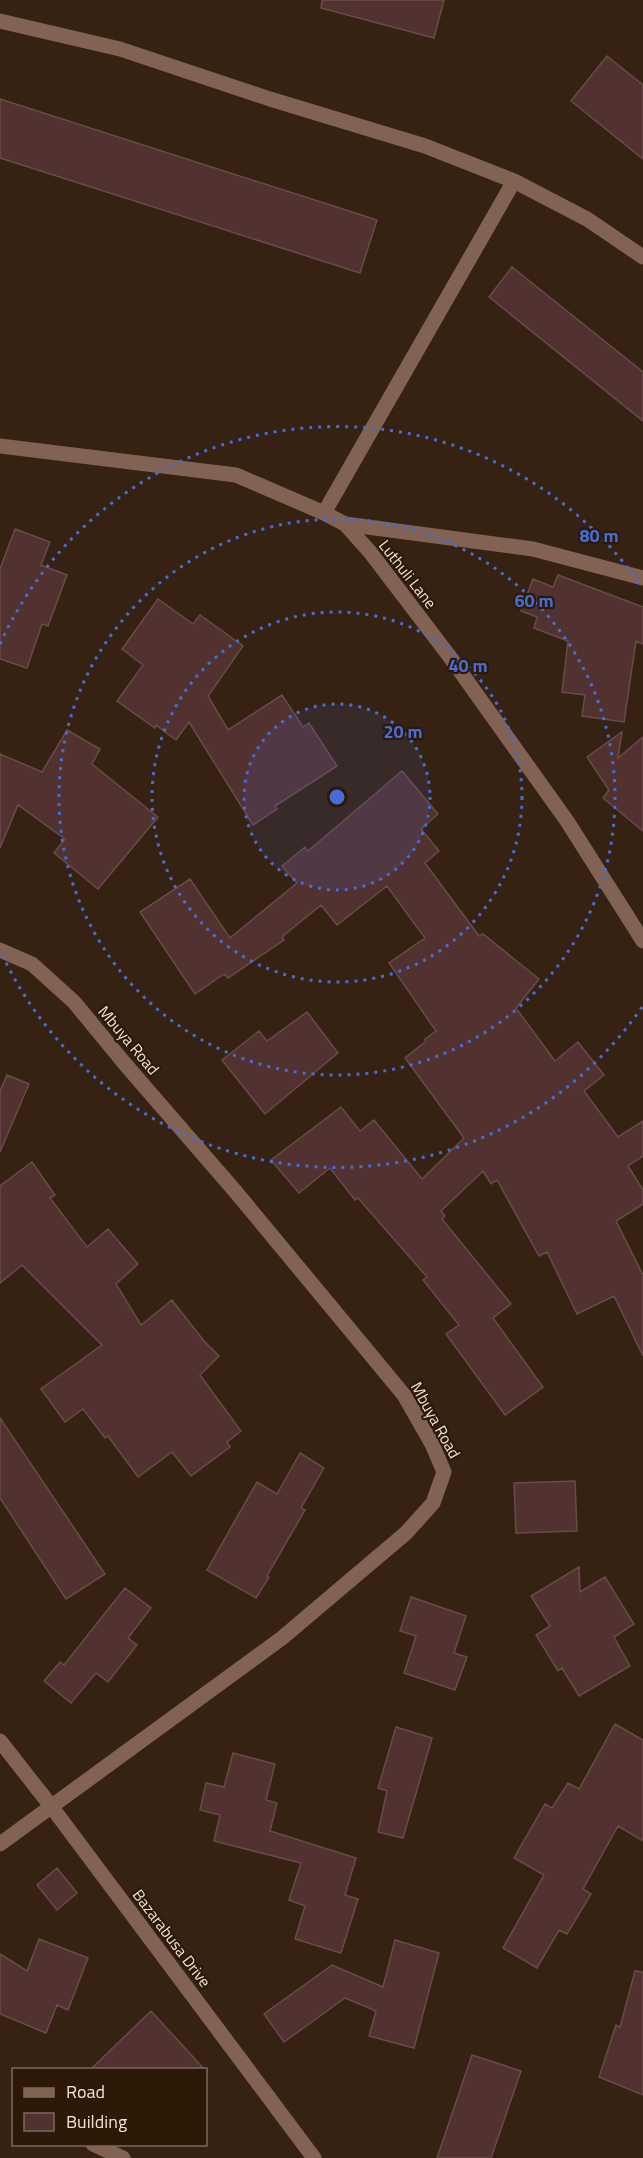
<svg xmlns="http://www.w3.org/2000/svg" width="643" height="2158" font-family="'Titillium Web',sans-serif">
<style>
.building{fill:#523231;stroke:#694b4a;stroke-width:1.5}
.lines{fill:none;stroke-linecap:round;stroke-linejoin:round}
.service{stroke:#826253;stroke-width:15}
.minor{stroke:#826253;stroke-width:15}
.tertiary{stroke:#826253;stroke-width:15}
.ring{fill:none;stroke:#476cd8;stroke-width:3;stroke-dasharray:3 6}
.labels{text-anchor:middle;stroke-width:4.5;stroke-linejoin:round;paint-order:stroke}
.street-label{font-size:16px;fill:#f1e3d9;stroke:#2c1908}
.centre{fill:#476cd8;stroke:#2c1908;stroke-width:3}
.ring-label{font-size:18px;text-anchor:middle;font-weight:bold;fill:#476cd8;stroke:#2c1908;stroke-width:4.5;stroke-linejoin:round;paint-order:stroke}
</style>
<rect width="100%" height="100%" fill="#362212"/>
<!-- building -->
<path class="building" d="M 322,0 L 444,0 L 434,38 L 321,8 Z
M 607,56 L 643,85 L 643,159 L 571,101 Z
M 0,99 L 377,220 L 360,273 L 0,158 Z
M 512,267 L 643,372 L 643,421 L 489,297 Z
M 15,529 L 50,542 L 41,565 L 67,575 L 48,626 L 42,624 L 27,668 L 0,659 L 0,569 Z
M 558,575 L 643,607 L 643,644 L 636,641 L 624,722 L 582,716 L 585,695 L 562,692 L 568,641 L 534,628 L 537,617 L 521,611 L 533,579 L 553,587 Z
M 158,599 L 193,624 L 200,615 L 243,646 L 208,696 L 228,730 L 282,695 L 303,727 L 309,723 L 337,766 L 275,806 L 277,809 L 253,825 L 189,722 L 176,740 L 156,725 L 155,728 L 117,701 L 143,665 L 122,649 Z
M 67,730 L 100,749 L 92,764 L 158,817 L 98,889 L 54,853 L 65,839 L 18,805 L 0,848 L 0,754 L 42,772 Z
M 622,732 L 618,758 L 643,737 L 643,831 L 603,798 L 609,790 L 587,757 Z
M 402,771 L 438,814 L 421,829 L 439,851 L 425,863 L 479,936 L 483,934 L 539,979 L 516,1008 L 555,1061 L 578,1042 L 604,1075 L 584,1091 L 618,1137 L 643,1121 L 643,1156 L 628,1166 L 643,1190 L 643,1204 L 616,1221 L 643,1275 L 643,1356 L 614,1296 L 577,1314 L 547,1252 L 539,1256 L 497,1180 L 491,1184 L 483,1171 L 441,1211 L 445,1216 L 442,1219 L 511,1304 L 493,1318 L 543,1387 L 505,1415 L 446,1334 L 459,1325 L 423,1280 L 427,1277 L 358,1198 L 355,1200 L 330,1168 L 299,1193 L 271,1160 L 341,1107 L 360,1131 L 374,1120 L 422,1179 L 464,1138 L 405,1058 L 426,1041 L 425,1039 L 436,1031 L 389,963 L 425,938 L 387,886 L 337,925 L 321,905 L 282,937 L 284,940 L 228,978 L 224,974 L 195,994 L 140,912 L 190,879 L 230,938 L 297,883 L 282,866 L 305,847 L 308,851 Z
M 307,1012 L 338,1053 L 265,1114 L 222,1060 L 259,1031 L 267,1041 Z
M 7,1075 L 29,1084 L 0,1152 L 0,1091 Z
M 32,1162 L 55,1195 L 50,1198 L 87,1247 L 108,1229 L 138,1264 L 116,1284 L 141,1325 L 172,1300 L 204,1341 L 219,1356 L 200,1375 L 241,1431 L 227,1442 L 230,1447 L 191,1476 L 172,1452 L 138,1477 L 108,1436 L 105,1438 L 83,1409 L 65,1422 L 41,1389 L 102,1345 L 22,1265 L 0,1283 L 0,1186 Z
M 0,1418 L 105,1574 L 66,1599 L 0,1498 Z
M 300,1453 L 324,1468 L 301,1508 L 305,1510 L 267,1576 L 269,1577 L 256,1598 L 207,1570 L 257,1482 L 277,1494 Z
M 575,1481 L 577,1531 L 516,1533 L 514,1483 Z
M 579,1567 L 580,1592 L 605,1577 L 634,1624 L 614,1637 L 630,1666 L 579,1696 L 562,1668 L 558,1671 L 536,1635 L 550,1626 L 531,1596 Z
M 125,1588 L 151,1608 L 128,1638 L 137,1645 L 108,1682 L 96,1673 L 71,1703 L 44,1681 L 60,1662 L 64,1665 Z
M 411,1597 L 466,1616 L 454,1653 L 467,1657 L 455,1690 L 404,1673 L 416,1636 L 400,1631 Z
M 615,1724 L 643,1740 L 643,1841 L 618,1826 L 583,1889 L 591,1894 L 567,1934 L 559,1930 L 537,1968 L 503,1948 L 544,1875 L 514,1858 L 545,1804 L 552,1808 L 568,1783 L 579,1789 Z
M 396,1727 L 432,1738 L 403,1838 L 378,1832 L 387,1791 L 378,1788 Z
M 233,1753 L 275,1764 L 266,1800 L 277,1803 L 270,1831 L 356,1858 L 345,1895 L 358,1899 L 341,1953 L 295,1939 L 305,1906 L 289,1900 L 301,1863 L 214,1841 L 220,1815 L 200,1810 L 206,1783 L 224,1787 Z
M 57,1868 L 77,1893 L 57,1910 L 37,1885 Z
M 39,1939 L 88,1958 L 68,2010 L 57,2005 L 46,2033 L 0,2014 L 0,1954 L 27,1971 Z
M 395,1940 L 439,1953 L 414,2048 L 369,2036 L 376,2011 L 345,1998 L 284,2042 L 264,2014 L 332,1965 L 383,1987 Z
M 635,1971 L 643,1972 L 643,2095 L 599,2077 L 616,2025 L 620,2027 Z
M 151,2011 L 205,2070 L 90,2070 L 123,2038 Z
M 472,2055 L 521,2071 L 491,2158 L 437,2158 Z"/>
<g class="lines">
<!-- service -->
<path class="service" d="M 0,21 L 120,49 L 270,99 L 425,146 L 514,181 L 587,219 L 643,257
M 324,513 L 514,181
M 93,2144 L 123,2158"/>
<!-- minor -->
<path class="minor" d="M 345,524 L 533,549 L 643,578
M 0,950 L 32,964 L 74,1002 L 125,1064 L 235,1191 L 404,1395 L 432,1444 L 444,1472 L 433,1503 L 406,1533 L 282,1638 L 0,1844
M 0,1741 L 51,1806 L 314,2158"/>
<!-- tertiary -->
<path class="tertiary" d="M 0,446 L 236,475 L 324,513 L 345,524 L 370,552 L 450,657 L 567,821 L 643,941"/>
</g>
<!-- distance rings -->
<circle cx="337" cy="797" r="93" fill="#476cd8" fill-opacity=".12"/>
<g class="ring">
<circle cx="337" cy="797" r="93"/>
<circle cx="337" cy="797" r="185"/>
<circle cx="337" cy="797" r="278"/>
<path d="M642 1007A370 370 0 0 1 0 950M0 644A370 370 0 0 1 642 587"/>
</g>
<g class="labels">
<!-- street labels -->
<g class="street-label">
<text transform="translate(408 574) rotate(52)" y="6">Luthuli Lane</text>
<text transform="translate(129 1040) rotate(50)" y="6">Mbuya Road</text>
<text transform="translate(436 1420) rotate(61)" y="6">Mbuya Road</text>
<text transform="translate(172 1938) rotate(53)" y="6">Bazarabusa Drive</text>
</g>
</g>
<circle cx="337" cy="797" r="9" class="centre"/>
<g class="ring-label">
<text x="599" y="542">80 m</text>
<text x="534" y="607">60 m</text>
<text x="468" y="672">40 m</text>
<text x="403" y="738">20 m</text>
</g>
<!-- legend -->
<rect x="12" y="2068" width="195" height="78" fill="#2c1908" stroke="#7b6a5c" stroke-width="1.5"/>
<rect x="24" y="2088" width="30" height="9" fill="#826253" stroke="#7b6a5c" stroke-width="1.5"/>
<text x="66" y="2098" font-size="18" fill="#f1e3d9">Road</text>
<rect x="24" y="2113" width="30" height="18" fill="#523231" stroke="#7b6a5c" stroke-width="1.5"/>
<text x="66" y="2128" font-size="18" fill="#f1e3d9">Building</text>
</svg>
